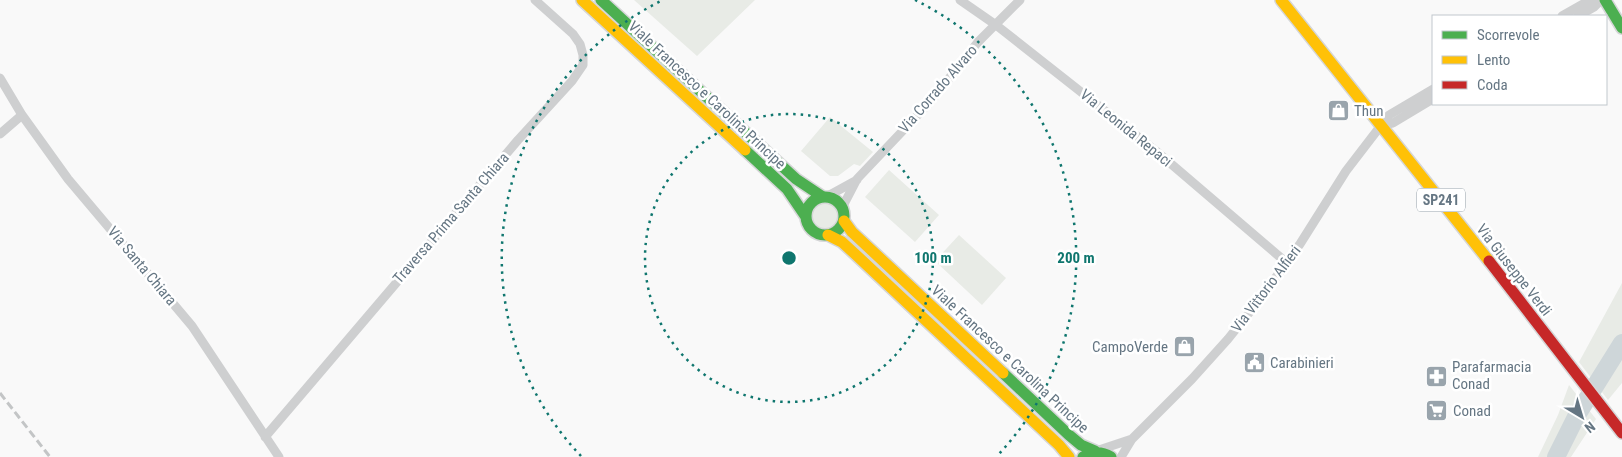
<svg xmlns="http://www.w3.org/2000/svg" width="1622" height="457" font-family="'Roboto Condensed',sans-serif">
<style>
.green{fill:#e8ebe6}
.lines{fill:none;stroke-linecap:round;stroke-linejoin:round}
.river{stroke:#ced6d9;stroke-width:18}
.fast-casing{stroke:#d5d6d7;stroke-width:14}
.slow-casing{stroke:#d5d6d7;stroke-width:14}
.jam-casing{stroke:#d5d6d7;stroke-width:14}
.street{stroke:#cecfd0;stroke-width:9}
.fast{stroke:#4caf50;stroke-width:11}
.slow{stroke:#ffc107;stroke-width:11}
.jam{stroke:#c62828;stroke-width:11}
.rail{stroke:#c3c5c6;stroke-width:3;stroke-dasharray:8 4;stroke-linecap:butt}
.ring{fill:none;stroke:#0f766e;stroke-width:2.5;stroke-dasharray:2.5 5}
.labels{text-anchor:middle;stroke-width:5;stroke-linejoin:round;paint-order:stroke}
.shield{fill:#fff;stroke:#939fa8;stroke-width:1}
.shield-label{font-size:14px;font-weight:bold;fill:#657683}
.street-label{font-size:15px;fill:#657683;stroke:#fff}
.poi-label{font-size:15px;fill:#657683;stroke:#fff;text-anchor:start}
.centre{fill:#0f766e;stroke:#fff;stroke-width:2.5}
.ring-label{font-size:15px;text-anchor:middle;font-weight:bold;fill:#0f766e;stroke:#fff;stroke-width:5;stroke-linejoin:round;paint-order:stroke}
</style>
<rect width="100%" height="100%" fill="#f9f9f9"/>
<!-- green -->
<path class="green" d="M 634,0 L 755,0 L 697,56 Z
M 830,117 L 873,152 L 860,166 L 854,164 L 838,176 L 830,176 L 801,151 Z
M 889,170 L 939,215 L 915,242 L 865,197 Z
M810 216a15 15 0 1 1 30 0a15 15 0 1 1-30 0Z
M 959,235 L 1006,278 L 982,305 L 935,261 Z
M 1622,283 L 1622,383 L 1608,400 L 1579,362 Z
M 1569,385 L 1596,419 L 1571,457 L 1538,457 L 1558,415 Z"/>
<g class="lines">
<!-- river -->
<path class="river" d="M 1556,457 L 1577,415 L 1622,343"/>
<defs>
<path id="fast" d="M 601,0 L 796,179 L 823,197
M 1605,0 L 1622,28
M 745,150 L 787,189 L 806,217
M806 216a19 19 0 1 1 38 0a19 19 0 1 1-38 0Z
M 1003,373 L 1069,435 L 1081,445 L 1095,451
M 1083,457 C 1093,451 1101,451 1111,457"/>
<path id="slow" d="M 582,0 L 745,150
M 1281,0 L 1489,261
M 844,221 L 852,232 L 1003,373
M 828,235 L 842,242 L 854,253 L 1059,445 L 1069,457"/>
<path id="jam" d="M 1489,261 L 1622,433"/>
</defs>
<!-- fast casing -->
<use href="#fast" class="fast-casing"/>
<!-- slow casing -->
<use href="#slow" class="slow-casing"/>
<!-- jam casing -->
<use href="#jam" class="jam-casing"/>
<!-- street -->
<path class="street" d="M 960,0 L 996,25 L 1156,151 L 1287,263
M 1562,16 L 1590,0
M 1578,16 L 1594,7 L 1601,0
M 0,78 L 22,115 L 68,179 L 192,326 L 279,457
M 1381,125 L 1393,123 L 1433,99
M 0,134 L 22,115
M 826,197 L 857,180
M 842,208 L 857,179 L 931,101 L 978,42 L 1020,0
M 265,437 L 518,140 L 572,81 L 583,65 L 583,55 L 580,44 L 573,34 L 535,0
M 1096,451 L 1132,439
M 1121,457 L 1132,439 L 1192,379 L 1228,339 L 1261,298 L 1300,244 L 1346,171 L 1389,115 L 1433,89"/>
<!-- fast -->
<use href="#fast" class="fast"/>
<!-- slow -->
<use href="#slow" class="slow"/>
<!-- jam -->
<use href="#jam" class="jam"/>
<!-- rail -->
<path class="rail" d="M 0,393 L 50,457"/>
</g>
<!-- distance rings -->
<g class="ring">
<circle cx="789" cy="258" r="144"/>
<path d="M581 456A287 287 0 0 1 663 0M915 0A287 287 0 0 1 997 456"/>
</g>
<!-- icons -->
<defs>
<symbol id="shop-square" viewBox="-11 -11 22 22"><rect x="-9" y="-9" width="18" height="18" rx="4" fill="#99a4ac" stroke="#fff"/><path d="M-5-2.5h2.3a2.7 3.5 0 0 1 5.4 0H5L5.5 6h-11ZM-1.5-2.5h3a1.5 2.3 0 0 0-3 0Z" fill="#fff"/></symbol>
<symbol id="civic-square" viewBox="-11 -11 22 22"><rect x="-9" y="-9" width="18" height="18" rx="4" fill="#99a4ac" stroke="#fff"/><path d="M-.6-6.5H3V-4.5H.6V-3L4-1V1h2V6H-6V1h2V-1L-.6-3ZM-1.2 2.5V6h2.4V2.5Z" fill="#fff"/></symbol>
<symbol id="pharmacy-square" viewBox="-11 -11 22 22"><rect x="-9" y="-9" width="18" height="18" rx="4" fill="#99a4ac" stroke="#fff"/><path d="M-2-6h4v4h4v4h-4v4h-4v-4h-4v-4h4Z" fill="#fff"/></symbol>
<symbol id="supermarket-square" viewBox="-11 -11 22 22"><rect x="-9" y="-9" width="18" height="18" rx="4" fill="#99a4ac" stroke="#fff"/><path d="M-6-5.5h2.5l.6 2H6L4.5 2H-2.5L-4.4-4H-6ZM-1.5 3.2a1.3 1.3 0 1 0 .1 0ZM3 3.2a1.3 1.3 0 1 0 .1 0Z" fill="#fff"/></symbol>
</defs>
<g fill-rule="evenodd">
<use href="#shop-square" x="1326" y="98" width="25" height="25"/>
<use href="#shop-square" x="1172" y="334" width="25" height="25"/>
<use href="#civic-square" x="1242" y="350" width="25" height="25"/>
<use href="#pharmacy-square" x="1424" y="364" width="25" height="25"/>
<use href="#supermarket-square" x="1424" y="398" width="25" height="25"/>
</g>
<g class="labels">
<!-- shield labels -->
<rect class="shield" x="1417" y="188.5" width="48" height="23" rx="4"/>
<g class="shield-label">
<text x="1441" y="205">SP241</text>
</g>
<!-- street labels -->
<g class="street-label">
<text transform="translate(938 89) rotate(-49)" y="5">Via Corrado Alvaro</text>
<text transform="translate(707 95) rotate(43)" y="5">Viale Francesco e Carolina Principe</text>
<text transform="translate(1126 128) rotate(39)" y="5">Via Leonida Repaci</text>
<text transform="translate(451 218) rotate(-49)" y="5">Traversa Prima Santa Chiara</text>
<text transform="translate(142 266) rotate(50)" y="5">Via Santa Chiara</text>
<text transform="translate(1514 270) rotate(52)" y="5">Via Giuseppe Verdi</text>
<text transform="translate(1266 289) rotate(-53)" y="5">Via Vittorio Alfieri</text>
<text transform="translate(1010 359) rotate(43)" y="5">Viale Francesco e Carolina Principe</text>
</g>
<!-- poi labels -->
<g class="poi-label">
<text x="1354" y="116">Thun</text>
<text x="1168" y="352" text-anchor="end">CampoVerde</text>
<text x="1270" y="368">Carabinieri</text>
<text x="1452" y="372">Parafarmacia<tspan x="1452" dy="17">Conad</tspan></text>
<text x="1453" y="416">Conad</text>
</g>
</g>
<circle cx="789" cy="258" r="8" class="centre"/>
<g class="ring-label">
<text x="933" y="263">100 m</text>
<text x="1076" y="263">200 m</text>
</g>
<!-- legend -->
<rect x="1432" y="15" width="175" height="90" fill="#ffffff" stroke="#c1c8cd"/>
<rect x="1442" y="31" width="25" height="8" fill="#4caf50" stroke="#c1c8cd"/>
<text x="1477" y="40" font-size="15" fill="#657683">Scorrevole</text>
<rect x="1442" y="56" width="25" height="8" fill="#ffc107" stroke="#c1c8cd"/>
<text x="1477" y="65" font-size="15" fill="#657683">Lento</text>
<rect x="1442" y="81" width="25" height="8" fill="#c62828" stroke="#c1c8cd"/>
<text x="1477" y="90" font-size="15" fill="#657683">Coda</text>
<!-- north arrow -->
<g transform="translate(1582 417) rotate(142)" stroke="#ffffff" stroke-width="4" paint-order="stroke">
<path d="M0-4L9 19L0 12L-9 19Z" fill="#657683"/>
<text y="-8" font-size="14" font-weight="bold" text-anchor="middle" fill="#657683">N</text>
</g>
</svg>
